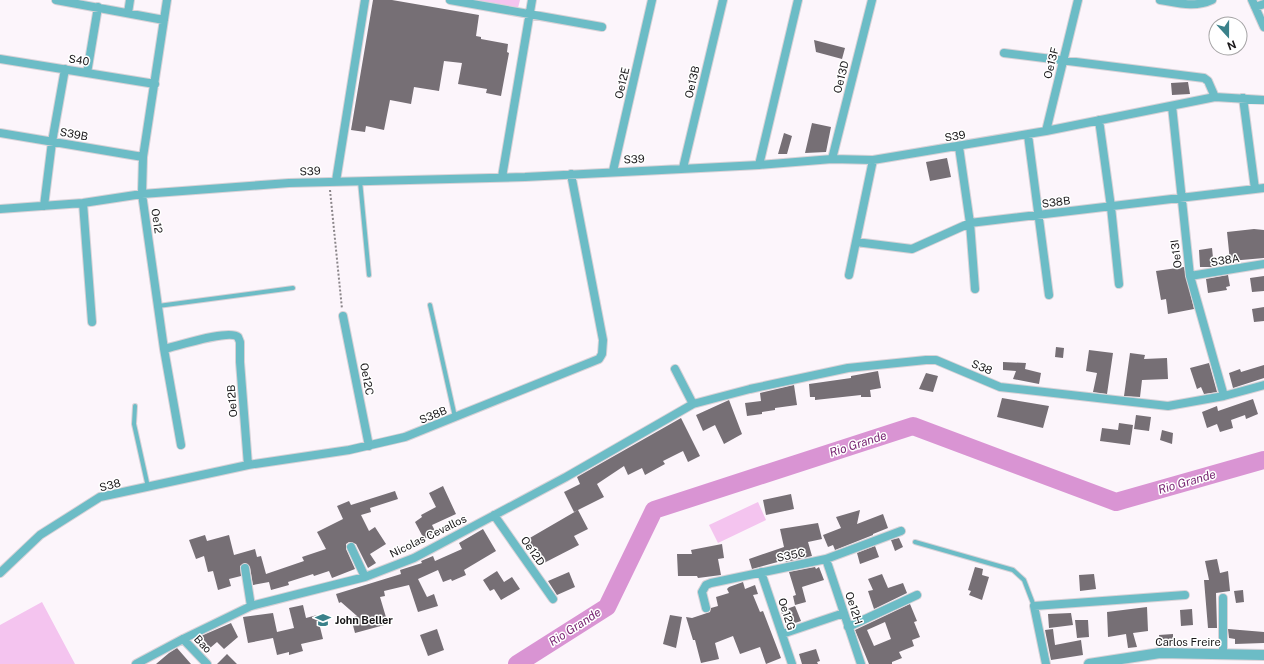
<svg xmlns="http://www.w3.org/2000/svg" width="1264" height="664" font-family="'Public Sans',sans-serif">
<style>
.green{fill:#f4c4ef}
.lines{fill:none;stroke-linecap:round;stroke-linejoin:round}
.river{stroke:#d994d3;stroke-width:18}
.building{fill:#766f75;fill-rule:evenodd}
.service-casing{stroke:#d8d2d7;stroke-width:6}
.minor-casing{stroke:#d8d2d7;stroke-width:10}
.tertiary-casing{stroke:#d8d2d7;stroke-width:12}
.path{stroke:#8b868a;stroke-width:2;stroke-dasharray:2 2;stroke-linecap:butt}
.service{stroke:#6cbcc6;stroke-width:4}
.minor{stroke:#6cbcc6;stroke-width:8}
.tertiary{stroke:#6cbcc6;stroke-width:10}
.labels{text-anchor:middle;stroke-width:3;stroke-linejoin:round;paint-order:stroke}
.street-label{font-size:11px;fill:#1b191b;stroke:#fff}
.poi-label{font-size:11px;font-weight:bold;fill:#1b191b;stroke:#fff;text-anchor:start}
.water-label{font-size:12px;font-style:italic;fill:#7a2975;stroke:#fff}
</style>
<rect width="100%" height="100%" fill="#fcf5fb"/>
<!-- green -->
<path class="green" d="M 474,0 L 520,0 L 518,8 Z
M 758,502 L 766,520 L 718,543 L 709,525 Z
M 42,602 L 75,664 L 0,664 L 0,625 Z"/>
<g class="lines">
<!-- river -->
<path class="river" d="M 517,664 L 607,607 L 654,510 L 913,426 L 1116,502 L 1264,460"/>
</g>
<!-- building -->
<path class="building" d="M 373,0 L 392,0 L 479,15 L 476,36 L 481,37 L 481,39 L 508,44 L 507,52 L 509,53 L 501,96 L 486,93 L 487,89 L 458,84 L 462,63 L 444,61 L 439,91 L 414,87 L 411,104 L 390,100 L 384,130 L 366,126 L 365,132 L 351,130 Z
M 814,40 L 845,48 L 842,59 L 816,52 Z
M 1188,82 L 1190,94 L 1172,95 L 1171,83 Z
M 812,123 L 831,127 L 826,152 L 805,153 Z
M 784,133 L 792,136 L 787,154 L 778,154 Z
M 947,158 L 951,177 L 930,181 L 926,162 Z
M 1254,229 L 1264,230 L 1264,258 L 1230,261 L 1227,232 Z
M 1212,248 L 1214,267 L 1200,267 L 1199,250 Z
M 1184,267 L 1194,309 L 1168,314 L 1166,299 L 1161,300 L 1156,271 Z
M 1228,275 L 1230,286 L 1226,287 L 1227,290 L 1208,293 L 1206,279 Z
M 1264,276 L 1264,291 L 1252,292 L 1250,278 Z
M 1264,307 L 1264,321 L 1254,322 L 1252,309 Z
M 1056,347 L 1064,348 L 1063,358 L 1055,357 Z
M 1089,350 L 1113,353 L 1107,394 L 1093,392 L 1097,373 L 1086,371 Z
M 1130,353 L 1145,355 L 1144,359 L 1167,358 L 1168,379 L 1142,380 L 1140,397 L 1124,396 Z
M 1003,362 L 1026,363 L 1025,369 L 1041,373 L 1039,384 L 1013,379 L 1016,371 L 1003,370 Z
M 1209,363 L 1217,392 L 1204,394 L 1201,387 L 1197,389 L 1190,368 Z
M 1264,365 L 1264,378 L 1233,388 L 1229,373 L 1240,369 L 1241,372 Z
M 878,371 L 881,388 L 870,390 L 871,397 L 861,397 L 861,395 L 815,400 L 815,397 L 810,397 L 809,384 L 851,378 L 851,376 Z
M 926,373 L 938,376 L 933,392 L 919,389 Z
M 794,385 L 797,405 L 775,408 L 775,410 L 762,412 L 762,414 L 747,416 L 745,403 L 761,401 L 760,393 Z
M 1002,398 L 1049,406 L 1043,428 L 997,417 Z
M 1253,399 L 1258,414 L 1246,419 L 1245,415 L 1231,420 L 1233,428 L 1220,432 L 1217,424 L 1207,428 L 1202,412 L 1217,406 L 1218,411 Z
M 729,400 L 742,434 L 724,444 L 715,425 L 703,431 L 696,415 Z
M 1136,415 L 1151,417 L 1149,431 L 1134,429 Z
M 681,418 L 700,456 L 688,462 L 683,451 L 663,461 L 665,464 L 645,475 L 642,468 L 628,475 L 624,466 L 597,484 L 604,497 L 574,512 L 564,492 L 580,484 L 577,477 Z
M 1119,423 L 1133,425 L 1130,445 L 1100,441 L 1102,428 L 1118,430 Z
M 1162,430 L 1173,433 L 1172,444 L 1160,440 Z
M 443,486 L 456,514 L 432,525 L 436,533 L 424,539 L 415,522 L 422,517 L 421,515 L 436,507 L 429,493 Z
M 395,491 L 398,499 L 370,508 L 371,512 L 361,515 L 369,531 L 375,527 L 386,544 L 370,554 L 376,563 L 368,568 L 356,544 L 349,542 L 346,544 L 346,549 L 355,569 L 332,578 L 329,571 L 314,576 L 313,574 L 288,582 L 289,585 L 271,590 L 269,582 L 253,585 L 250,567 L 245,563 L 240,566 L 241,576 L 229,579 L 231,586 L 218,590 L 213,571 L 208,572 L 204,556 L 196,559 L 189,540 L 205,535 L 207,541 L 229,535 L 234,555 L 255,549 L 257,557 L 261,556 L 266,574 L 304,561 L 302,557 L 326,549 L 317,532 L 343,519 L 337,506 L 349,501 L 351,505 Z
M 791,494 L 794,509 L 766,515 L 763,500 Z
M 578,510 L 588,529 L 574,536 L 579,545 L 542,564 L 528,539 Z
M 860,510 L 857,524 L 883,514 L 888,528 L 873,534 L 873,535 L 835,550 L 833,545 L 828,547 L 823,535 L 841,528 L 836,517 Z
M 818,523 L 822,539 L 808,542 L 812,556 L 786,562 L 785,560 L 752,569 L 749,559 L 784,547 L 780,529 Z
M 483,529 L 496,551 L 464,570 L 466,575 L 452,581 L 451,579 L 443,582 L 438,570 L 418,579 L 427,597 L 434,594 L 438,606 L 418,612 L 409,585 L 384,591 L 385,596 L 380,597 L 388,624 L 355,633 L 351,618 L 357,616 L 341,602 L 339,603 L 336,594 L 401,574 L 400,570 L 422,563 L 421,561 L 433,556 L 435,561 L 462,549 L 459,543 Z
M 899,538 L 903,547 L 895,551 L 891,540 Z
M 722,544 L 724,558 L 718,559 L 721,575 L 698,578 L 697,576 L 678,576 L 677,554 L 692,554 L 691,550 Z
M 875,546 L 879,557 L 860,564 L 857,553 Z
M 1217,559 L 1220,573 L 1228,571 L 1230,591 L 1216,593 L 1217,628 L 1208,628 L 1204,580 L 1209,580 L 1205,561 Z
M 815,567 L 816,569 L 819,567 L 824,580 L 802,587 L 806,602 L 795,605 L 793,596 L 796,595 L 789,572 Z
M 975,567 L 983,569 L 982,575 L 989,577 L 982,600 L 969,595 L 971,591 L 968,590 Z
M 497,571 L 504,582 L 512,577 L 520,589 L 501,600 L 494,589 L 490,591 L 483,580 Z
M 569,572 L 575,587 L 557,595 L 548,581 Z
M 882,574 L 888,588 L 903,583 L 907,593 L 874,609 L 868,591 L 873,590 L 868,579 Z
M 1094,574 L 1096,589 L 1080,591 L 1079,575 Z
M 743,582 L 745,589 L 755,585 L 758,594 L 753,595 L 760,612 L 763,611 L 781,658 L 766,664 L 760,647 L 740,654 L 733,636 L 715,643 L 719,659 L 701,663 L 695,640 L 693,640 L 686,617 L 692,618 L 710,612 L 711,608 L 718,606 L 716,597 L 729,593 L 727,589 L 729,587 Z
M 1243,590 L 1244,602 L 1236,603 L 1234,591 Z
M 910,604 L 917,621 L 914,622 L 920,637 L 912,640 L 914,646 L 899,652 L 902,658 L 892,662 L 892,664 L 869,664 L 855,630 ZM 885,622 L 891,639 L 874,646 L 867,630 Z
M 303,605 L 306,618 L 317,615 L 323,639 L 301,644 L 303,651 L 289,655 L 289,652 L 277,655 L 273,638 L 248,643 L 243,617 L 273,613 L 277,632 L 294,628 L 289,608 Z
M 795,606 L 801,621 L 786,626 L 781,611 Z
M 1147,607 L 1148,631 L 1133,633 L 1137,647 L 1128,648 L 1126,634 L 1108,637 L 1107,612 Z
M 1192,609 L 1193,625 L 1181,626 L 1180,610 Z
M 1071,613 L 1073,625 L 1049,628 L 1048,614 Z
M 670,615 L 682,617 L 676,648 L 663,644 Z
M 1075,620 L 1088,620 L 1089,637 L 1077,638 Z
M 231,623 L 238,637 L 224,649 L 217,642 L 210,648 L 201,636 Z
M 437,629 L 444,650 L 428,656 L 420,635 Z
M 1053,629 L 1055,645 L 1081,640 L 1083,655 L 1051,660 L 1045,630 Z
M 1228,629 L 1264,632 L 1264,643 L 1235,644 L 1235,639 L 1229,638 Z
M 1173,634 L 1173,644 L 1159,644 L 1159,635 Z
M 177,648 L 191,664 L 156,664 L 169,653 Z
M 816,649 L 820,661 L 817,662 L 818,664 L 802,664 L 799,654 Z
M 227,654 L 237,664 L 217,664 Z"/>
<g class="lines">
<defs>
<path id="service" d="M 360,181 L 369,275
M 430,305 L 455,417
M 158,306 L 293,288
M 135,406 L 134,424 L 148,487
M 915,542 L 1013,570 L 1024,580 L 1034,606"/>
<path id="minor" d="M 56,0 L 164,20
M 167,0 L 143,157 L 142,194 L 164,349 L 181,445
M 450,0 L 602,27
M 1160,0 C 1178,3 1195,8 1212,0
M 1252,0 L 1264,27
M 1255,7 L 1264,4
M 128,13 L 130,0
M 1004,53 L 1204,78 L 1208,81 L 1215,97
M 0,59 L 155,84
M 87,73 L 98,7
M 1243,98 L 1255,189
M 1172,106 L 1190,276 L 1224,396
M 1099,120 L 1111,207 L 1119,284
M 1046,131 L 1078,0
M 0,133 L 143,157
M 1028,135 L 1049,295
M 959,147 L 970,223 L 975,289
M 832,159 L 872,0
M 759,165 L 798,0
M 683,168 L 723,0
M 613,171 L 652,0
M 502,177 L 532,0
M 336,181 L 365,0
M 83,203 L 92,322
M 44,206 L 52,142 L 65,69
M 0,209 L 83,203 L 142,194 L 289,183 L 525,177 L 759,165 L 832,159 L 873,160 L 1046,131 L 1215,97 L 1264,100
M 856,242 L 912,249 L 970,223 L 1264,188
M 849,275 L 873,160
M 1190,276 L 1264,264
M 343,316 L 369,446
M 164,349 C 178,346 229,329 238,337 L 240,342 L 240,362 L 248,465
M 675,369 L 693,404
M 494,515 L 553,599
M 351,547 L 365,577
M 826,559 L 861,664
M 245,568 L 251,606
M 761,572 L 792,664
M 0,573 L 40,535 L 100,497 L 248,465 L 349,450 L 405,437 L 599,359 L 602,354 L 603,340 L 571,174
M 706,608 L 702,592 L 706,585 L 711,583 L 826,559 L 901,531
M 848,627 L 917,595
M 782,634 L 844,613
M 183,639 L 207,664
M 1223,654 L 1223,598
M 136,664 L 183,639 L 251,606 L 365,577 L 414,558 L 566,477 L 693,404 L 750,389 L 848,368 L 926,360 L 936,360 L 1000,387 L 1168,406 L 1224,396 L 1264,385
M 1046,664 L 1034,606 L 1185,595"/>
<path id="tertiary" d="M 1089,664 L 1160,653 L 1264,655"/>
</defs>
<!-- service casing -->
<use href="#service" class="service-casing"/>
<!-- minor casing -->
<use href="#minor" class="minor-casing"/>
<!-- tertiary casing -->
<use href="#tertiary" class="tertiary-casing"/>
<!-- path -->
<path class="path" d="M 330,190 L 342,309"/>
<!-- service -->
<use href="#service" class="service"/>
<!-- minor -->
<use href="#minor" class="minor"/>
<!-- tertiary -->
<use href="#tertiary" class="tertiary"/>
</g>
<!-- icons -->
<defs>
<symbol id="school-bare" viewBox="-9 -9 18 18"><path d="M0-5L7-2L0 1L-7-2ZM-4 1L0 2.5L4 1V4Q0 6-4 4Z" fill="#3a818a" stroke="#fff" stroke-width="2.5" paint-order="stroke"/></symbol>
</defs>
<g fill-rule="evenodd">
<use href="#school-bare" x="312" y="609" width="22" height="22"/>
</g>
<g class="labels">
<!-- street labels -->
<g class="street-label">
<text transform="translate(79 60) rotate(9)" y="4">S40</text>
<text transform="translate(1051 63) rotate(-76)" y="4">Oe13F</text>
<text transform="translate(841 77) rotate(-76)" y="4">Oe13D</text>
<text transform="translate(692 82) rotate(-77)" y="4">Oe13B</text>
<text transform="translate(622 83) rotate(-77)" y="4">Oe12E</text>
<text transform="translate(74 134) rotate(10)" y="4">S39B</text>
<text transform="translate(955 136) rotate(-9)" y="4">S39</text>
<text transform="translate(634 159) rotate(-3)" y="4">S39</text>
<text transform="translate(310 171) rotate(-3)" y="4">S39</text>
<text transform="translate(1056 202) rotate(-7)" y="4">S38B</text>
<text transform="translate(157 221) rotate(82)" y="4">Oe12</text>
<text transform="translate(1176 254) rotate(-97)" y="4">Oe13I</text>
<text transform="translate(1225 260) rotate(-9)" y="4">S38A</text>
<text transform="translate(982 367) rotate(23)" y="4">S38</text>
<text transform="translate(367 379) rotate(79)" y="4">Oe12C</text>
<text transform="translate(232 401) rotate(-94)" y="4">Oe12B</text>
<text transform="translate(433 415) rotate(-22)" y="4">S38B</text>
<text transform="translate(110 485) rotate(-14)" y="4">S38</text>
<text transform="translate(428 536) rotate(-26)" y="4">Nicolas Cevallos</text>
<text transform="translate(533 551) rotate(55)" y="4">Oe12D</text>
<text transform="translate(791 555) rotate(-11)" y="4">S35C</text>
<text transform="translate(854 608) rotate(72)" y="4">Oe12H</text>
<text transform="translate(787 614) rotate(72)" y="4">Oe12G</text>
<text x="1188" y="646">Carlos Freire</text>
<text transform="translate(203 644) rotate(47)" y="4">Bao</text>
</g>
<!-- poi labels -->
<g class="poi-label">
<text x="335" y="624">John Beller</text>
</g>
<!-- water labels -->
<g class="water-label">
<text transform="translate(858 444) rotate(-18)" y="4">Rio Grande</text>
<text transform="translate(1187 482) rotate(-16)" y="4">Rio Grande</text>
<text transform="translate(575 627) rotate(-33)" y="4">Rio Grande</text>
</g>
</g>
<!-- north arrow -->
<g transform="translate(1228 36) rotate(159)"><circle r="19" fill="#ffffff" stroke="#a4a3a4"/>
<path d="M0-3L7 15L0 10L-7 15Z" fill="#3a818a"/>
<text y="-6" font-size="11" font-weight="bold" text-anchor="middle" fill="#1b191b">N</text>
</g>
</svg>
